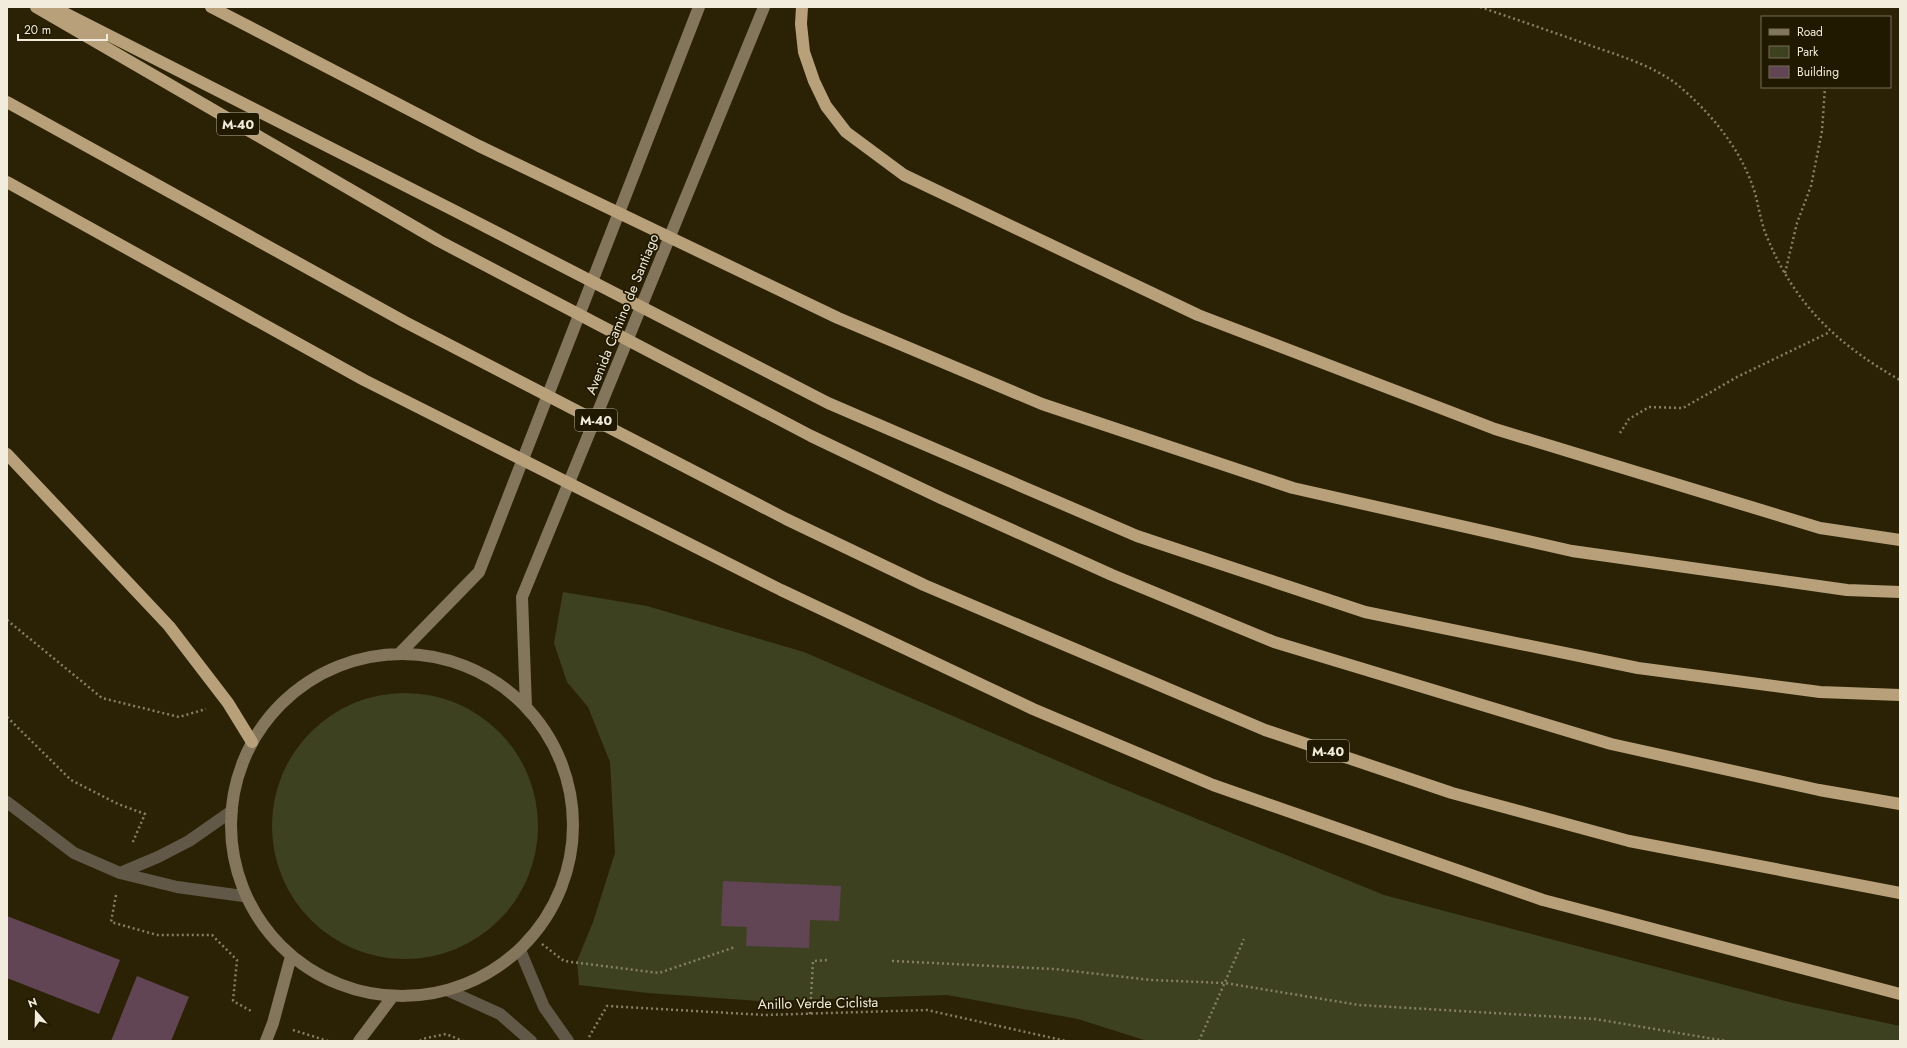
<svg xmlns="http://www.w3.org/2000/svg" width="1907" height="1048" font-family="Jost,sans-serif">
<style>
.green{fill:#3d4120}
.building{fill:#624554}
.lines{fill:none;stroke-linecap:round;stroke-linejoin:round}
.path{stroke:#867f68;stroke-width:2.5;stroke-dasharray:2 3;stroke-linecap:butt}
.street{stroke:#615848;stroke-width:12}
.secondary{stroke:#84755d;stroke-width:12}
.highway{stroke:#b8a17a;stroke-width:12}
.labels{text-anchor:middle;stroke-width:3.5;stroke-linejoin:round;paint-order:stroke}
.shield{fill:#211800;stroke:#b3ac99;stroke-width:1}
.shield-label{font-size:13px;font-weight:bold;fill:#f1ecdb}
.street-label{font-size:14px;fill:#f1ecdb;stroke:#211800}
</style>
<rect width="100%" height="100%" fill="#2b2205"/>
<!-- green -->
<path class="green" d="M 563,592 L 647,606 L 804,652 L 1109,783 L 1384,895 L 1789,1002 L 1900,1026 L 1900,1041 L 1147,1041 L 1078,1019 L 947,995 L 759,1001 L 648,993 L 579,985 L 577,961 L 593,922 L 615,853 L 610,762 L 588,707 L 567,682 L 554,643 Z
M272 826a133 133 0 1 1 266 0a133 133 0 1 1-266 0Z"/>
<!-- building -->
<path class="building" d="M 723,881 L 841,886 L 839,921 L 810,920 L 809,948 L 746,946 L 747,927 L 721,926 Z
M 7,916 L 120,960 L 99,1014 L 7,978 Z
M 137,976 L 189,997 L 171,1041 L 111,1041 Z"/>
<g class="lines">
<!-- path -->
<path class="path" d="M 1480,7 C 1515,19 1550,31 1586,44 C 1617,55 1653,65 1679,86 C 1713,115 1742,151 1755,193 C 1759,208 1761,223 1767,237 C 1795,305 1838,345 1900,380
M 1785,273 L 1797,223 L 1811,186 L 1822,131 L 1825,87
M 1620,433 L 1629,419 L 1649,407 L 1683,408 L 1737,377 L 1830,332
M 7,620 L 102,698 L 179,717 L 206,709
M 7,717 L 71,780 L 118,804 L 145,814 L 132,844
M 116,895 L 111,922 L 157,935 L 212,935 L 237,960 L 233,1001 L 253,1012
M 542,944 L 564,961 L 659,973 L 735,947
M 892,961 L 1054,969 L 1151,980 L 1225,983 L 1359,1005 L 1595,1019 L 1726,1041
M 810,1014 L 813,961 L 828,960
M 293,1030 L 328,1041
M 589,1037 L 607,1006 L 765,1015 L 927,1010 L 1066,1041
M 420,1041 L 422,1039 L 446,1034 L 463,1041
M 1199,1041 L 1244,939"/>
<!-- street -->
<path class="street" d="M 7,802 L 74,853 L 120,873 L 177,887 L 243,896
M 120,873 L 158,857 L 189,841 L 232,811
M 520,950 L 544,1007 L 568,1041
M 447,990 L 500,1014 L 531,1041"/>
<!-- secondary -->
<path class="secondary" d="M231 825a171 171 0 1 1 342 0a171 171 0 1 1-342 0Z
M 399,654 L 479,572 L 699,7
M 526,707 L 522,597 L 764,7
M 266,1041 L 273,1023 L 290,960
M 359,1041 L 393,996"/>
<!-- highway -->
<path class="highway" d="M 36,7 L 439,241 L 811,436 L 941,498 L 1112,575 L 1274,642 L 1611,744 L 1819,790 L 1900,804
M 53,7 L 455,211 L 828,403 L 1137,536 L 1365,612 L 1638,668 L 1820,692 L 1900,695
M 211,7 L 479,146 L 838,318 L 1042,404 L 1293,488 L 1572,551 L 1847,590 L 1900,592
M 802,7 L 801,24 L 804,52 L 814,81 L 826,106 L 846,132 L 904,175 L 1198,315 L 1495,429 L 1820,528 L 1900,540
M 7,102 L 405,322 L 786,519 L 924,585 L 1265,730 L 1452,793 L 1629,841 L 1900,893
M 7,182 L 364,380 L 781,590 L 1033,709 L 1213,785 L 1543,900 L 1900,994
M 7,454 L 169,626 L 228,703 L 252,742"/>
</g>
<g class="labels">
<!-- shield labels -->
<g class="shield">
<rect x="217" y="113" width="42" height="22" rx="3"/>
<rect x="575" y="409" width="42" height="22" rx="3"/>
<rect x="1307" y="740" width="42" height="22" rx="3"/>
</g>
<g class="shield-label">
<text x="238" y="129">M-40</text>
<text x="596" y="425">M-40</text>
<text x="1328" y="756">M-40</text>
</g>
<!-- street labels -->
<g class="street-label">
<text transform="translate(622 314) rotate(-68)" y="5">Avenida Camino de Santiago</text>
<text transform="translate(818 1003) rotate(-1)" y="5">Anillo Verde Ciclista</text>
</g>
</g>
<!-- border -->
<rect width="1907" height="1048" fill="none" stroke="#f1ecdb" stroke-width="16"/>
<!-- legend -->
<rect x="1761" y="16" width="130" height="72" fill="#211800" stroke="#746d58"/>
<rect x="1769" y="29" width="20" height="6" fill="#84755d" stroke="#746d58"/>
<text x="1797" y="36" font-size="12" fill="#f1ecdb">Road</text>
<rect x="1769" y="46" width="20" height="12" fill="#3d4120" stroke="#746d58"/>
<text x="1797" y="56" font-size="12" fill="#f1ecdb">Park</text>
<rect x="1769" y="66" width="20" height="12" fill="#624554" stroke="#746d58"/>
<text x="1797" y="76" font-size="12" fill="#f1ecdb">Building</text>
<!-- north arrow -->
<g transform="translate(36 1012) rotate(340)" stroke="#211800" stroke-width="3" paint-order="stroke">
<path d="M0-3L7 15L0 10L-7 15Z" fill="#f1ecdb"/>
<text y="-6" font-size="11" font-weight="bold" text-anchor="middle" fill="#f1ecdb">N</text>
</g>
<!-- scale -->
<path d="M18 34v6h89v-6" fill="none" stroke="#f1ecdb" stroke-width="2"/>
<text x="24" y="34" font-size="12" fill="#f1ecdb" stroke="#211800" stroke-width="3" paint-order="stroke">20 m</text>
</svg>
